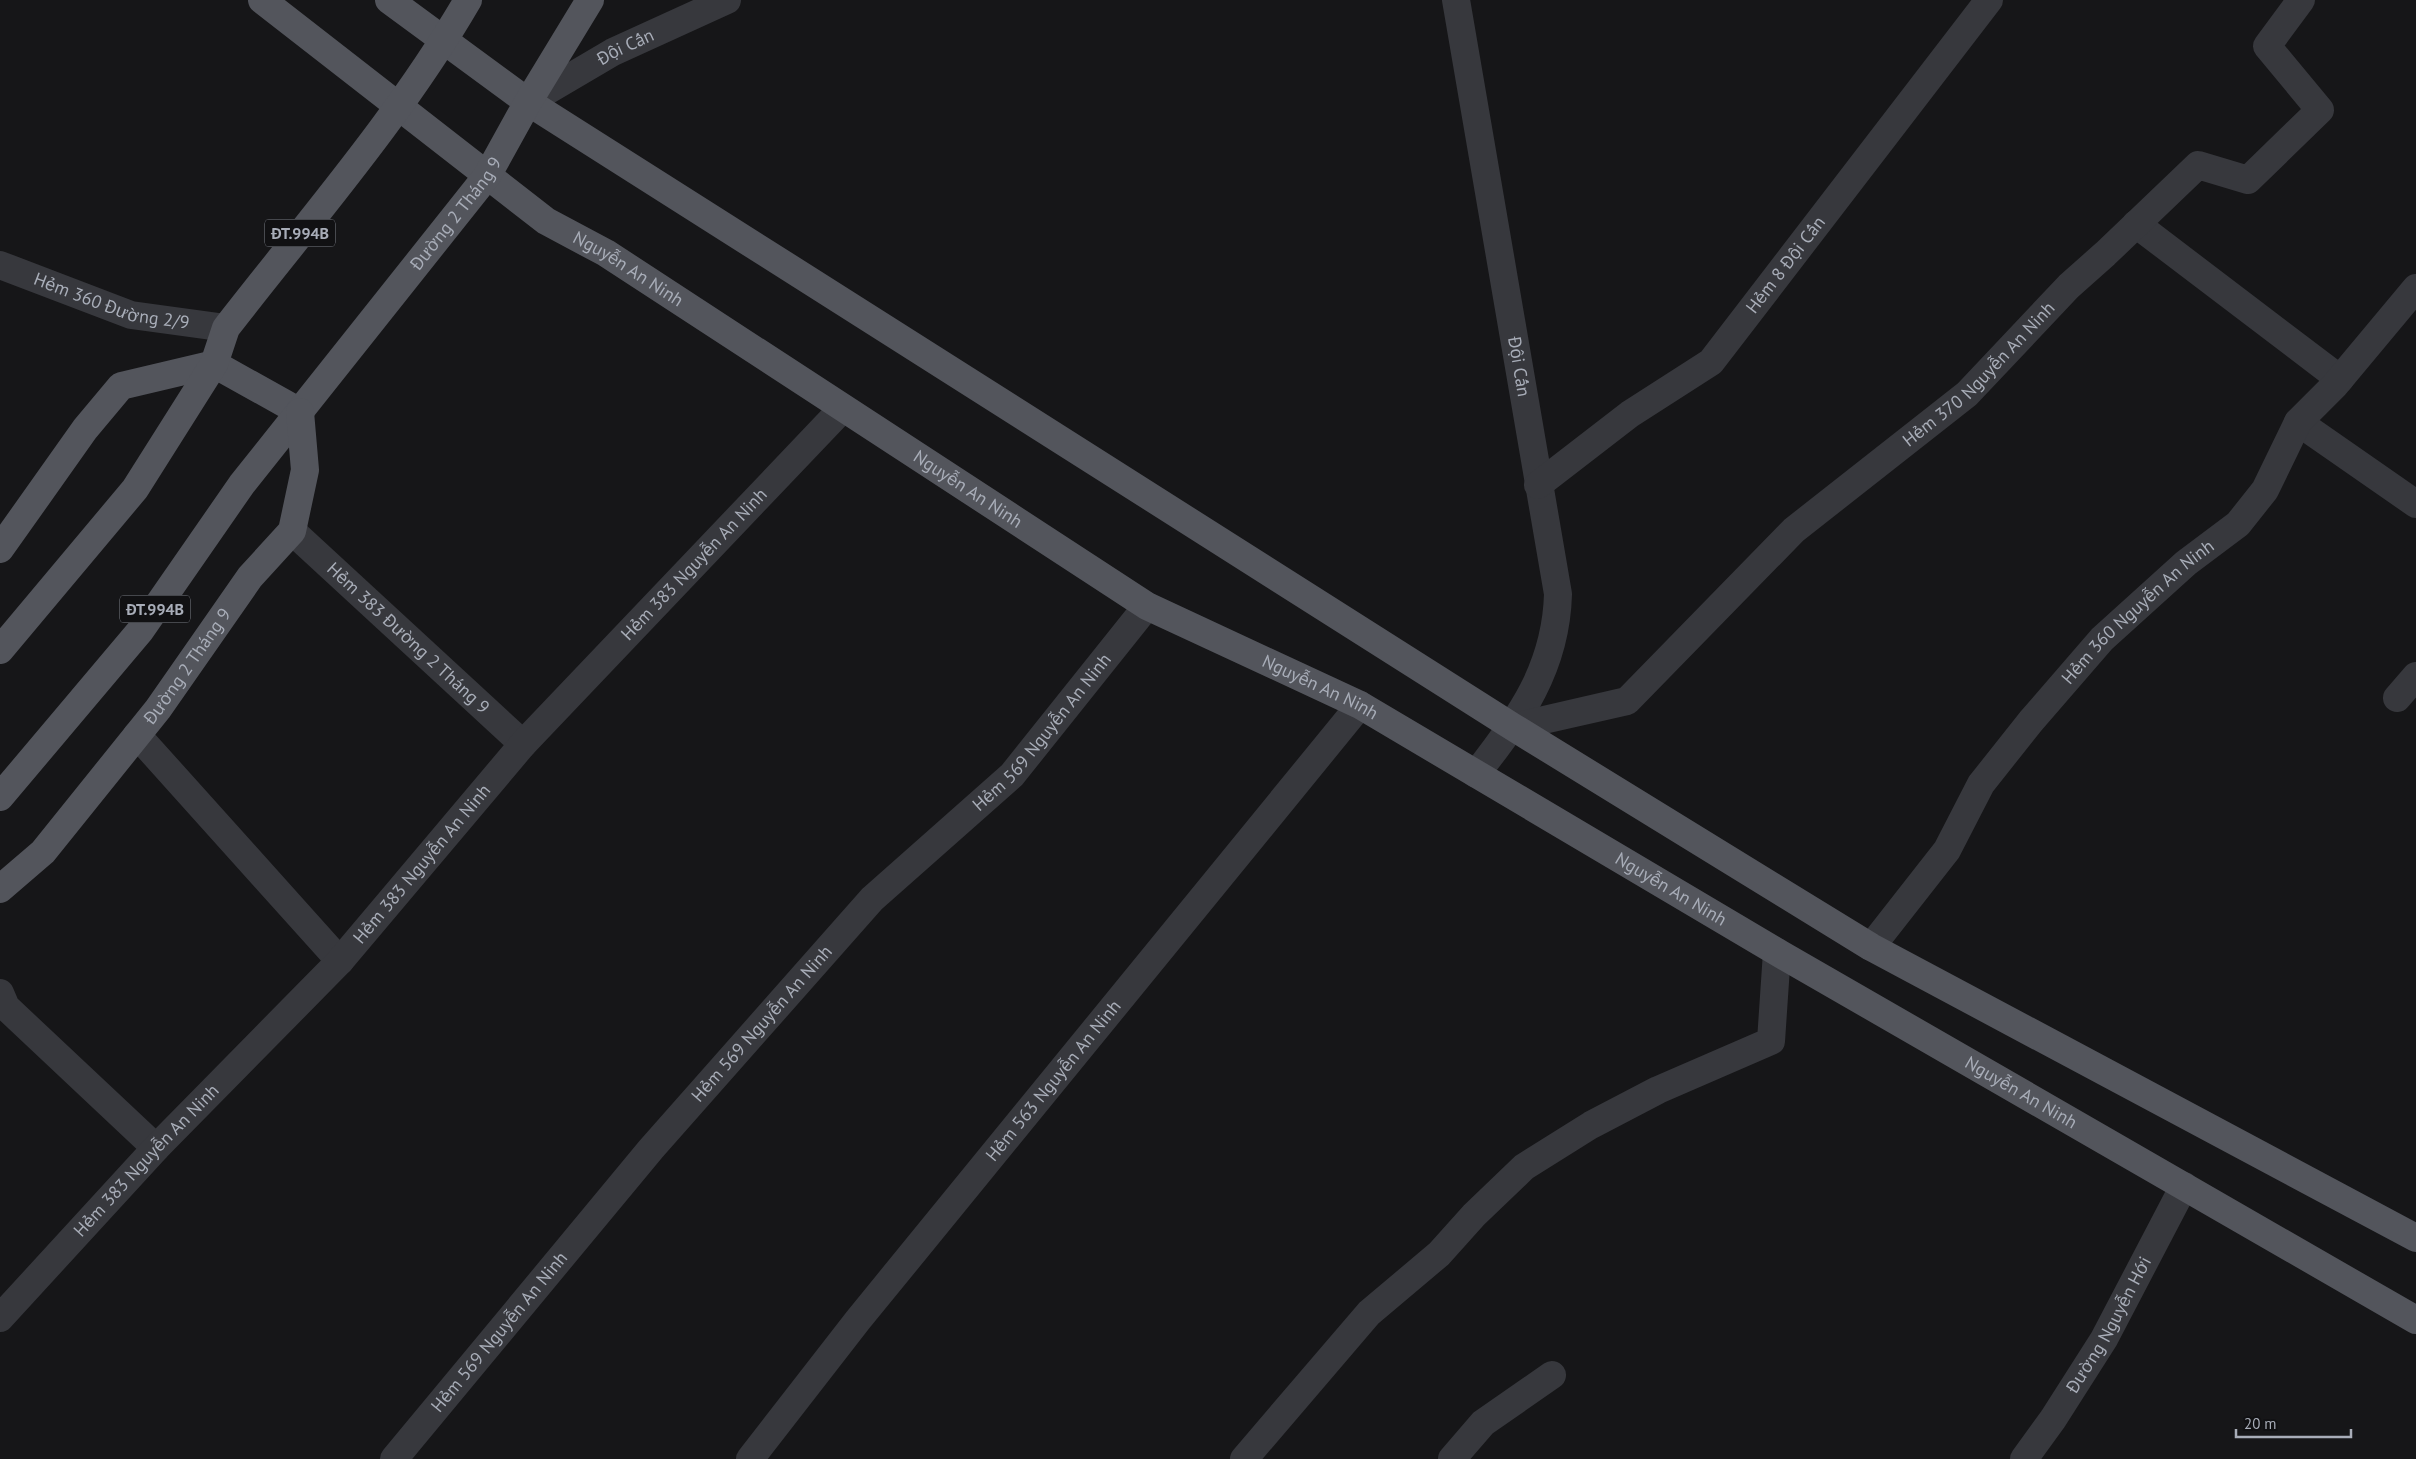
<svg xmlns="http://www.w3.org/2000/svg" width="2416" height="1459" font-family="'PT Sans',sans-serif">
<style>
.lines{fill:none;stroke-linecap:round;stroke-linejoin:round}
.minor{stroke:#37383d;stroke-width:28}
.major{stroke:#53555c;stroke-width:28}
.labels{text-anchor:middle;stroke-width:4;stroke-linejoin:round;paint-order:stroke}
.shield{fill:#111113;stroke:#7b7e86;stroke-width:1}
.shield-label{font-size:16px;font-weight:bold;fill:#a8adb8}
.street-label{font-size:18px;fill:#a8adb8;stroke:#111113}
</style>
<rect width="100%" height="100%" fill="#161618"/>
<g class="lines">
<!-- minor -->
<g class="minor">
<path id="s1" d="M 1456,0 L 1558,594 C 1556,668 1520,718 1476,774"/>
<path id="s2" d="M 528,102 L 613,52 L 727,0"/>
<path d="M 2136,224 L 2340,379"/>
<path id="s3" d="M 0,265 L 131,315 L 226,328"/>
<path d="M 2298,422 L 2416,504"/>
<path id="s4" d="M 1538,485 L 1630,414 L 1711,362 L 1989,0"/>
<path id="s5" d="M 292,531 L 523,744"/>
<path d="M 2397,698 L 2416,676"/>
<path id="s6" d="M 1513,727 L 1627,701 L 1794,530 L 1967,394 L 2069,286 L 2105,254 L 2198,165 L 2248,180 L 2320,110 L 2267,46 L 2301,0"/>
<path d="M 137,735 L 340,961"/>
<path id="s7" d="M 1871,947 L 1947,850 L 1981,784 L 2031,721 L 2102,639 L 2186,563 L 2238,524 L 2265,490 L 2298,422 L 2335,385 L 2416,288"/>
<path d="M 0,993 L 6,1007 L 156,1148"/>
<path id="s8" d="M 0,1318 L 156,1148 L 340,961 L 523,744 L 843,408"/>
<path id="s9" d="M 394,1459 L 651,1149 L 872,899 L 1012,775 L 1147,606"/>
<path id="s10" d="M 750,1459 L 858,1320 L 1360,705"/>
<path d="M 1244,1459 L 1369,1313 L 1439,1254 L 1474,1215 L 1524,1167 L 1591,1125 L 1658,1090 L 1771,1041 L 1777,952"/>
<path d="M 1452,1459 L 1483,1423 L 1552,1375"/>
<path id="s11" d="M 2024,1459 L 2053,1419 L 2104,1339 L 2184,1186"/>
</g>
<!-- major -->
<g class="major">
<path id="s12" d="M 262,0 L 546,221 L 606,253 L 1147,606 L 1360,705 L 1777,952 L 2416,1320"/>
<path d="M 389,0 L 528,102 L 1513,727 L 1871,947 L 2416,1238"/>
<path d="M 214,364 L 300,412"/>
<path d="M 0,549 L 85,429 L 121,386 L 214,364"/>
<path d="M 0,650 L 135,489 L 214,364 L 226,328 C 309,221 400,117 468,0"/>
<path id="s13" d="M 0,797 L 140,631 L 242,484 L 487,176 L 528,102 L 590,0"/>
<path id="s14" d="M 0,889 L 43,852 L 158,709 L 250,577 L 292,531 L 305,470 L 300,412"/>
</g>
</g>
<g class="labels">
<!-- shield labels -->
<g class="shield">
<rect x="265" y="219.5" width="70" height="27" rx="4"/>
<rect x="120" y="595.5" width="70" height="27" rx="4"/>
</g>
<g class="shield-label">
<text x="300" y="239">ĐT.994B</text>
<text x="155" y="615">ĐT.994B</text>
</g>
<!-- street labels -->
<g class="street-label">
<text dy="6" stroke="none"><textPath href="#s2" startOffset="112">Đội Cấn</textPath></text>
<text dy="6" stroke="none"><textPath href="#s13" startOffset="741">Đường 2 Tháng 9</textPath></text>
<text dy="6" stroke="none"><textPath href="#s4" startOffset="335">Hẻm 8 Đội Cấn</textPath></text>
<text dy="6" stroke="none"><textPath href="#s12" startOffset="455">Nguyễn An Ninh</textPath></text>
<text dy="6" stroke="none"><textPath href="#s3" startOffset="118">Hẻm 360 Đường 2/9</textPath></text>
<text dy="6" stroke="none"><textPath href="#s1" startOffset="372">Đội Cấn</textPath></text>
<text dy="6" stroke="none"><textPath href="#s6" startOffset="598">Hẻm 370 Nguyễn An Ninh</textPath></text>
<text dy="6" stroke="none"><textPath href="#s12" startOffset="860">Nguyễn An Ninh</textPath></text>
<text dy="6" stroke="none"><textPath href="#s8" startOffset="1025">Hẻm 383 Nguyễn An Ninh</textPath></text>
<text dy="6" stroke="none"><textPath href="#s7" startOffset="431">Hẻm 360 Nguyễn An Ninh</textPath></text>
<text dy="6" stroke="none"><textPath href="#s5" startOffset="158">Hẻm 383 Đường 2 Tháng 9</textPath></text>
<text dy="6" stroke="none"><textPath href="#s14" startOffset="292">Đường 2 Tháng 9</textPath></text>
<text dy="6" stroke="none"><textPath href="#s12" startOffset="1265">Nguyễn An Ninh</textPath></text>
<text dy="6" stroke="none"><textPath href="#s9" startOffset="975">Hẻm 569 Nguyễn An Ninh</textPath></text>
<text dy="6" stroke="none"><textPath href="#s8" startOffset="620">Hẻm 383 Nguyễn An Ninh</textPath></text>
<text dy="6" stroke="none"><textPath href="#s12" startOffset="1670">Nguyễn An Ninh</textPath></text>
<text dy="6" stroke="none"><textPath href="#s9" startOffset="570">Hẻm 569 Nguyễn An Ninh</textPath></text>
<text dy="6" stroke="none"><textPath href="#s10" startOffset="485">Hẻm 563 Nguyễn An Ninh</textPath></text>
<text dy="6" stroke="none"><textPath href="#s12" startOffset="2075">Nguyễn An Ninh</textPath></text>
<text dy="6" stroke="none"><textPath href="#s8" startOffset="215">Hẻm 383 Nguyễn An Ninh</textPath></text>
<text dy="6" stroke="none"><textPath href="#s11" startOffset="159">Đường Nguyễn Hới</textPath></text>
<text dy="6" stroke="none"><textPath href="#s9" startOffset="165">Hẻm 569 Nguyễn An Ninh</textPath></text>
</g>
</g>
<!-- scale -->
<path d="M2236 1429v8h115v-8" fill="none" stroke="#a8adb8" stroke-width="2.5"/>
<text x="2244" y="1429" font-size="15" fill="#a8adb8" stroke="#111113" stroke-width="4" paint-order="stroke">20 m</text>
</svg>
